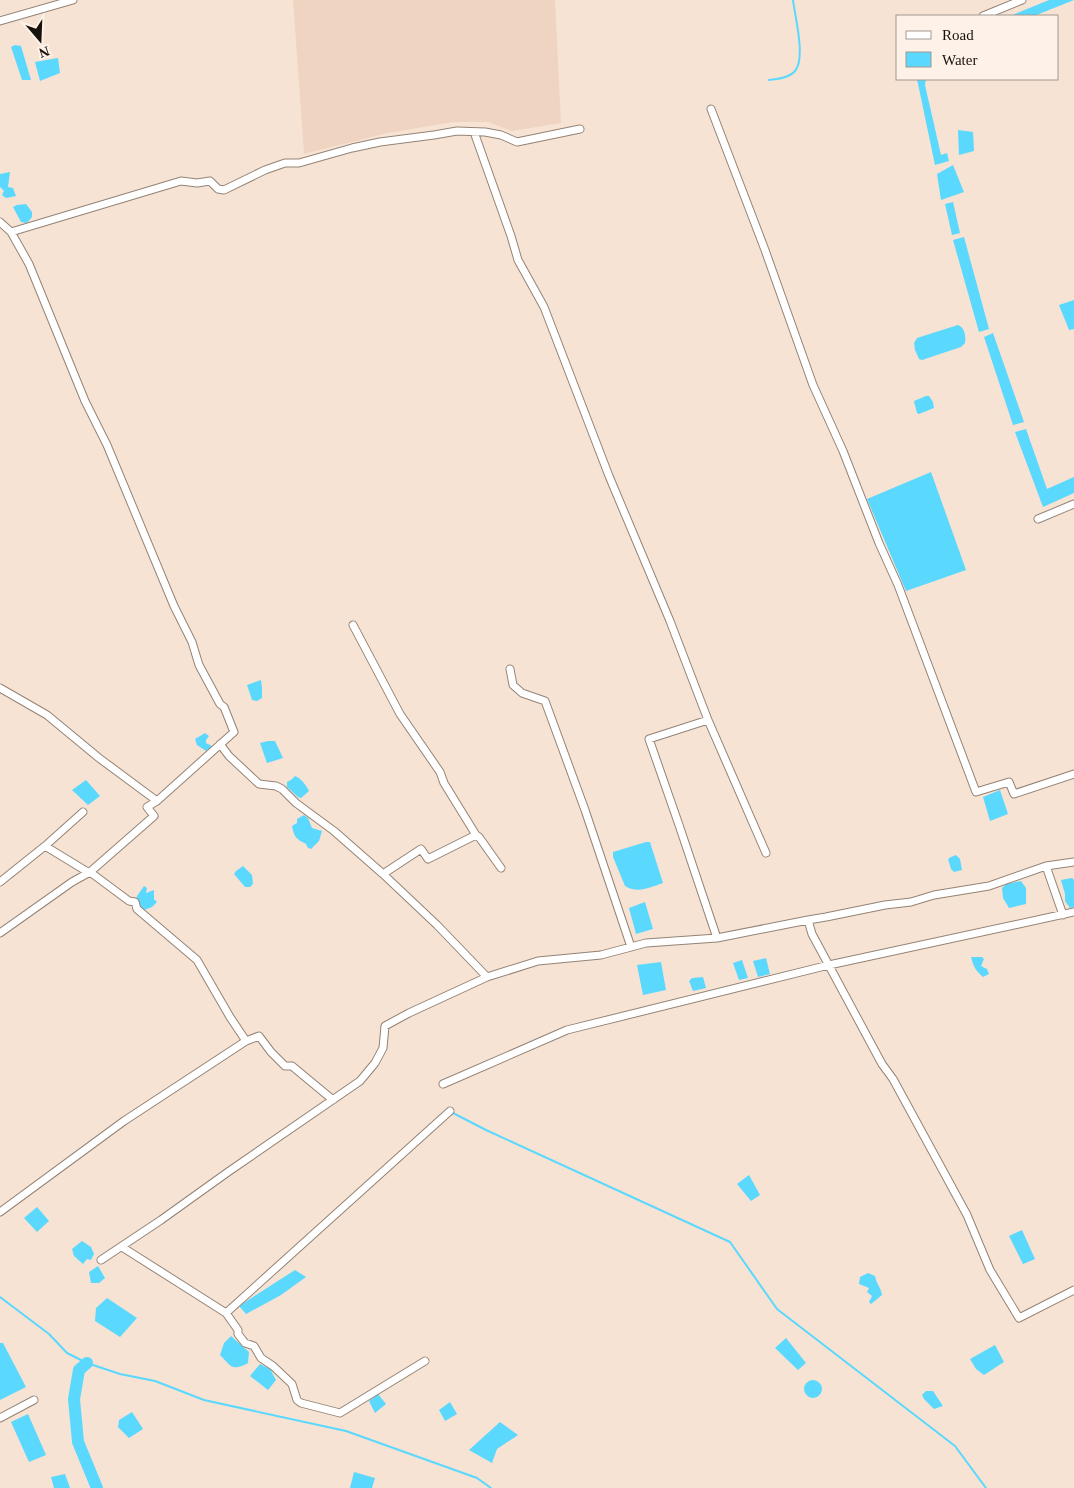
<svg xmlns="http://www.w3.org/2000/svg" width="1074" height="1488" font-family="Georgia,serif">
<style>
.built{fill:#efd5c1}
.water{fill:#5ad8fe}
.lines{fill:none;stroke-linecap:round;stroke-linejoin:round}
.stream{stroke:#5ad8fe;stroke-width:2}
.river{stroke:#5ad8fe;stroke-width:12}
.minor-casing{stroke:#948375;stroke-width:9}
.minor{stroke:#fff;stroke-width:7}
</style>
<rect width="100%" height="100%" fill="#f6e3d4"/>
<!-- built -->
<path class="built" d="M 293,0 L 555,0 L 561,123 L 512,131 L 488,122 L 454,122 L 388,133 L 304,154 Z"/>
<!-- water -->
<path class="water" d="M 1049,0 L 1074,0 L 1034,16 L 1010,16 Z
M 15,45 L 21,46 L 31,80 L 22,80 L 11,47 Z
M 58,58 L 60,73 L 40,81 L 35,62 Z
M 917,79 L 926,79 L 925,85 L 941,155 L 947,153 L 949,161 L 935,165 Z
M 958,130 L 973,132 L 974,151 L 959,155 Z
M 953,165 L 964,192 L 941,200 L 937,174 Z
M 10,172 L 8,187 L 13,188 L 16,196 L 6,198 L 2,195 L 4,191 L 0,187 L 0,174 Z
M 953,202 L 960,233 L 952,235 L 945,204 Z
M 26,204 L 32,212 L 32,217 L 27,223 L 21,222 L 13,207 L 17,205 Z
M 964,237 L 989,329 L 979,332 L 953,240 Z
M 1074,300 L 1074,329 L 1069,330 L 1059,305 Z
M 958,325 C 965,328 966,336 965,343 L 961,347 L 922,360 L 919,359 L 915,350 L 914,343 L 917,338 Z
M 993,333 L 1024,422 L 1013,425 L 984,337 Z
M 926,396 L 929,396 L 933,402 L 934,408 L 919,414 L 917,413 L 914,401 Z
M 1026,429 L 1047,489 L 1074,477 L 1074,493 L 1043,507 L 1015,432 Z
M 931,472 L 966,570 L 906,591 L 867,499 Z
M 261,680 L 262,688 L 262,698 L 257,701 L 252,700 L 247,685 Z
M 205,733 L 209,736 L 206,740 L 206,743 L 212,746 L 206,751 L 197,745 L 195,739 Z
M 268,741 L 275,741 L 283,758 L 267,763 L 260,743 Z
M 295,776 C 302,779 306,785 309,791 L 301,798 L 298,797 L 287,787 L 287,782 L 291,780 Z
M 86,780 L 100,796 L 88,805 L 72,790 Z
M 1000,790 L 1008,814 L 990,821 L 983,797 Z
M 304,815 L 308,818 L 312,828 L 322,831 L 319,841 L 311,849 L 308,848 L 306,844 C 296,839 294,837 292,826 L 297,823 L 297,819 Z
M 646,842 L 650,842 L 663,883 C 651,887 637,894 625,886 L 613,857 L 613,852 Z
M 956,855 L 960,859 L 962,870 L 954,872 L 951,869 L 948,859 L 951,857 Z
M 243,866 L 252,875 L 253,884 L 250,887 L 245,887 L 234,874 L 236,871 Z
M 1072,878 L 1074,880 L 1074,907 L 1070,908 L 1065,901 L 1065,894 L 1061,880 Z
M 1021,881 L 1026,888 L 1026,904 L 1009,908 L 1003,898 L 1002,888 L 1006,884 Z
M 144,886 L 147,888 L 146,893 L 154,890 L 154,899 L 157,902 L 152,907 L 144,910 L 136,900 L 137,896 Z
M 645,902 L 653,929 L 636,934 L 629,908 Z
M 971,957 L 982,957 L 984,959 L 981,966 L 987,969 L 989,974 L 983,977 C 976,971 973,966 971,957 Z
M 766,958 L 770,974 L 758,977 L 753,961 Z
M 742,960 L 748,978 L 739,980 L 733,963 Z
M 661,962 L 666,990 L 643,995 L 637,965 Z
M 703,977 L 706,988 L 693,991 L 689,981 L 692,978 Z
M 749,1175 L 760,1195 L 751,1201 L 737,1184 Z
M 37,1207 L 49,1221 L 37,1232 L 24,1218 Z
M 1022,1230 L 1035,1259 L 1023,1264 L 1009,1236 Z
M 82,1241 L 91,1247 L 94,1254 L 91,1260 L 87,1259 L 83,1264 L 74,1256 L 72,1249 Z
M 98,1266 L 105,1278 L 99,1283 L 91,1283 L 89,1272 Z
M 295,1270 L 306,1277 L 281,1295 L 246,1314 L 239,1306 Z
M 868,1273 L 875,1276 C 876,1283 881,1288 882,1295 L 871,1304 L 869,1302 L 872,1296 L 867,1292 L 869,1288 L 859,1284 L 860,1277 Z
M 107,1298 L 137,1318 L 120,1337 L 95,1321 L 96,1308 Z
M 231,1336 L 249,1352 L 248,1363 C 232,1372 231,1366 220,1355 L 224,1343 Z
M 786,1338 L 806,1363 L 798,1370 L 775,1348 Z
M 0,1343 L 3,1343 L 26,1387 L 0,1400 Z
M 995,1345 L 1004,1362 L 984,1375 L 976,1369 L 970,1359 Z
M 260,1364 L 270,1369 L 276,1380 L 268,1390 L 250,1376 Z
M804 1389a9 9 0 1 1 18 0a9 9 0 1 1-18 0Z
M 926,1391 L 933,1391 L 943,1406 L 934,1409 L 924,1399 L 922,1395 Z
M 378,1394 L 386,1404 L 375,1413 L 369,1401 Z
M 450,1402 L 457,1414 L 445,1421 L 439,1410 Z
M 132,1412 L 143,1429 L 129,1438 L 118,1427 L 119,1420 Z
M 28,1414 L 46,1455 L 29,1462 L 11,1422 Z
M 500,1422 L 518,1435 L 497,1449 L 492,1463 L 469,1450 Z
M 354,1472 L 375,1478 L 372,1488 L 350,1488 Z
M 65,1474 L 70,1488 L 54,1488 L 51,1477 Z"/>
<g class="lines">
<!-- stream -->
<path class="stream" d="M 769,80 C 777,79 789,78 795,71 C 806,58 795,17 793,0
M 453,1113 L 486,1130 L 730,1242 L 777,1309 L 955,1446 L 986,1488
M 0,1297 L 49,1334 L 67,1353 L 87,1363 L 120,1374 L 155,1381 L 204,1400 L 346,1431 L 477,1478 L 491,1488"/>
<!-- river -->
<path class="river" d="M 87,1363 L 79,1370 L 74,1399 L 78,1442 L 97,1488"/>
<defs>
<path id="minor" d="M 983,16 L 1022,0
M 0,21 L 73,0
M 711,109 L 765,250 L 813,385 L 843,451 L 879,543 L 898,585 L 976,792 L 1009,782 L 1014,794 L 1074,774
M 474,132 L 511,236 L 518,260 L 544,307 L 609,476 L 670,621 L 708,720 L 649,739 L 679,825 L 717,938
M 0,222 L 11,232 L 29,264 L 85,401 L 107,445 L 174,606 L 192,642 L 199,665 L 220,704 L 224,707 L 234,732 L 157,801 L 147,807 L 154,816 L 90,872 L 72,882 L 0,933
M 11,232 L 181,181 L 197,183 L 210,181 L 218,189 L 224,190 L 265,170 L 285,163 L 299,163 L 352,148 L 380,142 L 434,135 L 457,131 L 485,132 L 501,135 L 517,142 L 580,129
M 1038,519 L 1074,504
M 353,625 L 400,714 L 440,772 L 444,783 L 476,835 L 479,837 L 501,868
M 510,669 L 513,685 L 522,693 L 545,701 L 585,810 L 631,947
M 0,688 L 47,715 L 99,758 L 157,801
M 708,720 L 766,853
M 220,744 L 229,756 L 259,784 L 276,786 L 282,789 L 296,803 L 334,831 L 383,874 L 437,925 L 487,977
M 83,812 L 45,846 L 86,871 L 90,872 L 129,901 L 135,902 L 137,909 L 197,960 L 230,1017 L 246,1041
M 1046,866 L 1063,915
M 383,874 L 421,849 L 428,859 L 476,835
M 0,882 L 45,846
M 808,920 L 812,934 L 882,1064 L 893,1079 L 967,1215 L 990,1270 L 1019,1318 L 1074,1290
M 443,1084 L 567,1030 L 829,965 L 1074,912
M 0,1212 L 124,1121 L 246,1041 L 259,1036 L 271,1052 L 285,1066 L 292,1066 L 333,1100
M 122,1247 L 226,1313 L 238,1330 L 238,1334 L 245,1343 L 254,1346 L 261,1358 L 273,1366 L 292,1384 L 297,1400 L 301,1403 L 340,1413 L 425,1361
M 101,1260 L 161,1220 L 228,1172 L 360,1081 L 375,1063 L 383,1048 L 385,1026 L 409,1013 L 487,977 L 538,961 L 601,955 L 646,943 L 717,938 L 808,920 L 826,917 L 885,905 L 911,902 L 934,895 L 989,886 L 1046,866 L 1074,862
M 226,1313 L 450,1111
M 0,1418 L 34,1400"/>
</defs>
<!-- minor casing -->
<use href="#minor" class="minor-casing"/>
<!-- minor -->
<use href="#minor" class="minor"/>
</g>
<!-- legend -->
<rect x="896" y="15" width="162" height="65" fill="#fef2e8" stroke="#a29890"/>
<rect x="906" y="31" width="25" height="8" fill="#ffffff" stroke="#a29890"/>
<text x="942" y="40" font-size="15" fill="#18110c">Road</text>
<rect x="906" y="52" width="25" height="15" fill="#5ad8fe" stroke="#a29890"/>
<text x="942" y="65" font-size="15" fill="#18110c">Water</text>
<!-- north arrow -->
<g transform="translate(40 40) rotate(161)" stroke="#fef2e8" stroke-width="4" paint-order="stroke">
<path d="M0-4L9 19L0 12L-9 19Z" fill="#18110c"/>
<text y="-8" font-size="14" font-weight="bold" text-anchor="middle" fill="#18110c">N</text>
</g>
</svg>
